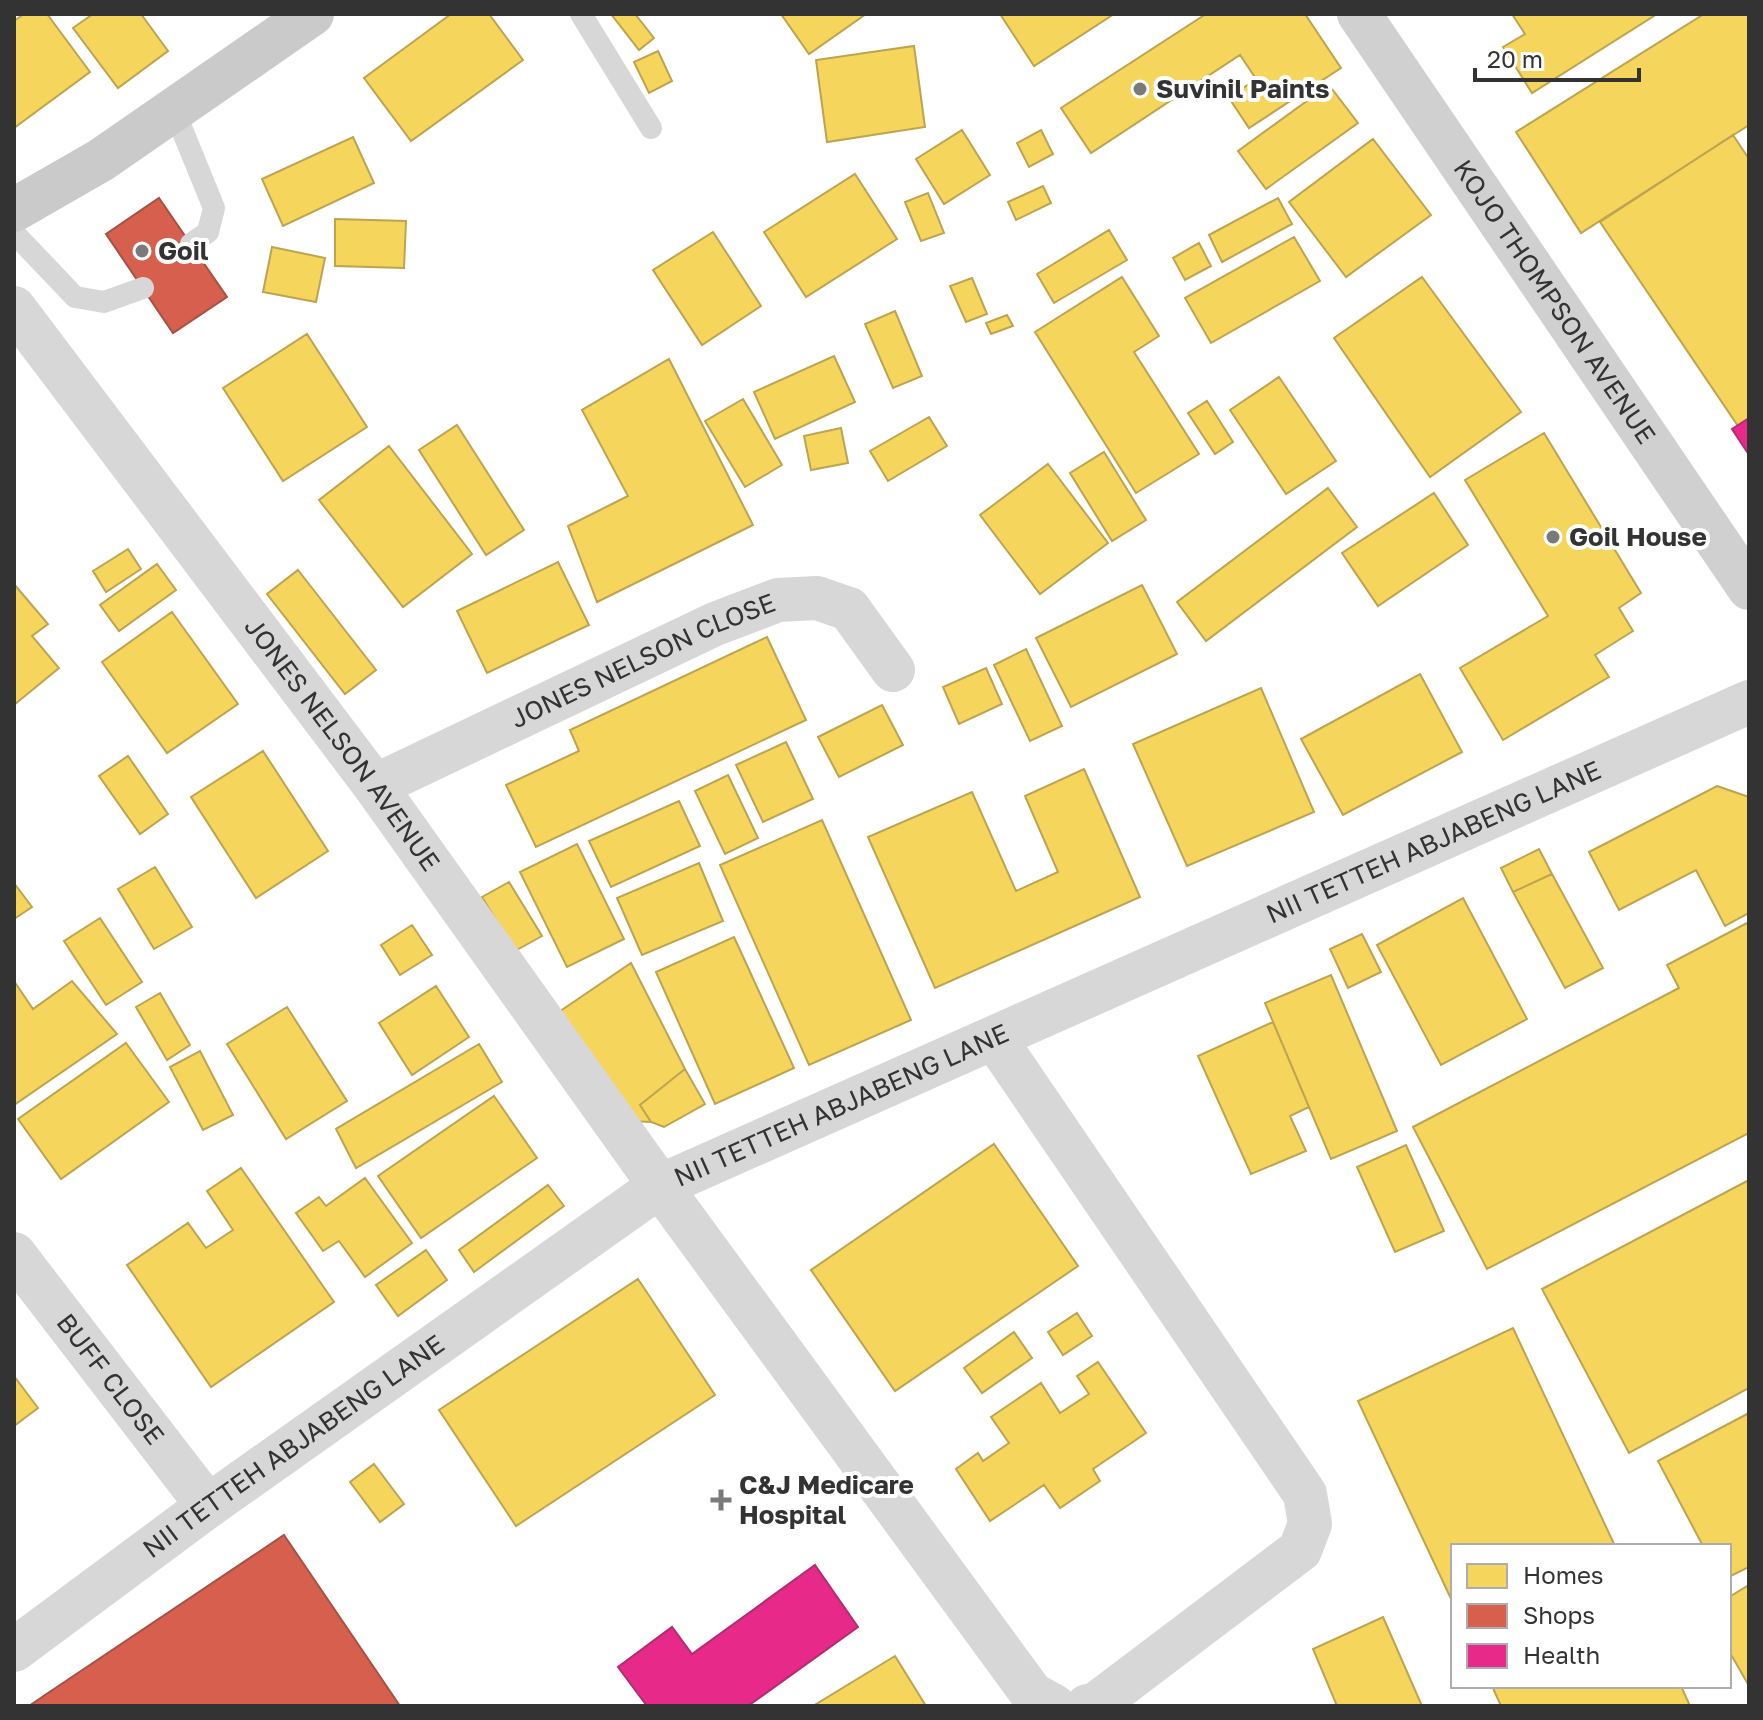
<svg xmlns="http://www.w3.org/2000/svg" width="1763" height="1720" font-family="'Golos Text',sans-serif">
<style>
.homes{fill:#f6d55c;stroke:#bca450;stroke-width:2}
.shops{fill:#d6604d;stroke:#a55245;stroke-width:2}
.health{fill:#e7298a;stroke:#b12c70;stroke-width:2}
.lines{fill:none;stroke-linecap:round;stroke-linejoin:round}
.service{stroke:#d7d7d7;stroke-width:22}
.minor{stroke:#d7d7d7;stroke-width:44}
.secondary{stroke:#d0d0d0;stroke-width:44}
.primary{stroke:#cacaca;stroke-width:44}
.poi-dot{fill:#7a7a7a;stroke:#fff;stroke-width:3}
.labels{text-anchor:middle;stroke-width:8;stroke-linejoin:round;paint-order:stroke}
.poi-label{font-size:26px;font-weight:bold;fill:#333;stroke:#fff;text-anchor:start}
.street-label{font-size:26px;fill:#333;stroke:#fff}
</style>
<rect width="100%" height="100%" fill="#fff"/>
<!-- homes -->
<path class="homes" d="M 24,14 L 47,14 L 90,72 L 14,128 L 14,21 Z
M 93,14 L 141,14 L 168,51 L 118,88 L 73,28 Z
M 451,14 L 489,14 L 523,60 L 411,141 L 364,78 Z
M 611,14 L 635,14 L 654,38 L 639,50 Z
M 781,14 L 866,14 L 809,54 Z
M 1000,14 L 1114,14 L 1034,66 Z
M 1206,14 L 1305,14 L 1341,68 L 1249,128 L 1229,98 L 1256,79 L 1240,55 L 1091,153 L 1061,108 Z
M 1512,14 L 1657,14 L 1532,93 L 1503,47 L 1525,34 Z
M 1704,14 L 1749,14 L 1749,125 L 1581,233 L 1516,132 Z
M 914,46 L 925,127 L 827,142 L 816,60 Z
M 658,51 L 672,81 L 649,93 L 634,62 Z
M 1329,85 L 1358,123 L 1266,189 L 1238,151 Z
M 962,130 L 990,175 L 944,204 L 916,159 Z
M 1041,130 L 1053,154 L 1029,167 L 1017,143 Z
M 1733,135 L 1749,159 L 1749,418 L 1738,426 L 1600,222 Z
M 353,137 L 374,183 L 283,226 L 262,179 Z
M 1373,139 L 1431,215 L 1346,277 L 1289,202 Z
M 855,174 L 897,239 L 806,297 L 764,232 Z
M 1043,186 L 1051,203 L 1016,220 L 1008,202 Z
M 928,193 L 944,233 L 921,241 L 905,202 Z
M 1278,198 L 1292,224 L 1222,262 L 1209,235 Z
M 335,219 L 406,221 L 404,268 L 335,266 Z
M 1109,230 L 1127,260 L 1054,303 L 1037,274 Z
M 713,232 L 761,306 L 702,345 L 653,270 Z
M 1294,237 L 1320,281 L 1211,343 L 1185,298 Z
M 1199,243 L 1211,266 L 1185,280 L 1173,258 Z
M 272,247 L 325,258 L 316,302 L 263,292 Z
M 1122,277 L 1159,336 L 1134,352 L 1199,454 L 1136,493 L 1035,332 Z
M 1422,277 L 1521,412 L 1430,477 L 1334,338 Z
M 972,278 L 987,314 L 966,322 L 950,286 Z
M 895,311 L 922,376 L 893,388 L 865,324 Z
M 1007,315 L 1013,326 L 991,334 L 986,323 Z
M 307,334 L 367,427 L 283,481 L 223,388 Z
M 834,356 L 855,402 L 775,439 L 754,392 Z
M 669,359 L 753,525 L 597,602 L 568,526 L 628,496 L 582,410 Z
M 1279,377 L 1336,461 L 1286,494 L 1230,410 Z
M 743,399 L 782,465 L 745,487 L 705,421 Z
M 1207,401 L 1233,442 L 1215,454 L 1188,413 Z
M 929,417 L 947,446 L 888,481 L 870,451 Z
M 457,425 L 524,530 L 486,555 L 419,450 Z
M 841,428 L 848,463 L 811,470 L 804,436 Z
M 1544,433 L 1641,593 L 1619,608 L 1633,631 L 1595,655 L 1609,677 L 1503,740 L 1460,668 L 1548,616 L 1465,480 Z
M 389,446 L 472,554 L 403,607 L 319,500 Z
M 1104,452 L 1146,520 L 1112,541 L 1070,473 Z
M 1048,464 L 1108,543 L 1040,594 L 980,515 Z
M 1328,488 L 1357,527 L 1206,641 L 1177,602 Z
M 1434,493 L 1468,545 L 1378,606 L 1342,553 Z
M 128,549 L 141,569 L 106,592 L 93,571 Z
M 558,562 L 589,625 L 487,673 L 457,611 Z
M 157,564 L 176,590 L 119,631 L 100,605 Z
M 298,570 L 376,670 L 345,694 L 267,594 Z
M 14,584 L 48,624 L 32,636 L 59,668 L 14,705 Z
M 1142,585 L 1177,654 L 1071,707 L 1036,638 Z
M 172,612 L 238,704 L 167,753 L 102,662 Z
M 767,637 L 806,720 L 536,847 L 506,785 L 579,751 L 570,730 Z
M 1026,649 L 1062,726 L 1030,741 L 994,665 Z
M 986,668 L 1002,704 L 959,724 L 943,687 Z
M 1420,674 L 1462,752 L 1343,815 L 1301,739 Z
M 1261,688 L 1314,812 L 1187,866 L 1133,744 Z
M 882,705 L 903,745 L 839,777 L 818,737 Z
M 786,742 L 813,799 L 763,822 L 736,765 Z
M 263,751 L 328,851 L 256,898 L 191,797 Z
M 128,756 L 168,814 L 140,834 L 99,776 Z
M 1084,769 L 1140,897 L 935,988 L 868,837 L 972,792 L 1016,891 L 1058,872 L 1025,796 Z
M 728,775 L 758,838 L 725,854 L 695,791 Z
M 1717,786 L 1749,797 L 1749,913 L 1725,926 L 1696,870 L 1619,910 L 1589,852 Z
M 679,801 L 700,846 L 611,887 L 589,841 Z
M 822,820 L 911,1020 L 809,1065 L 720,865 Z
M 577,844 L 624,939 L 567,967 L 520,872 Z
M 1539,849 L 1552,874 L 1513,892 L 1501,868 Z
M 699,863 L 723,921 L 642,955 L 617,898 Z
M 155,867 L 192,927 L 154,949 L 118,889 Z
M 1552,874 L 1603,968 L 1565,988 L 1513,892 Z
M 509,882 L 542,936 L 515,951 L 482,897 Z
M 14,883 L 32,907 L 14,919 Z
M 1463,898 L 1527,1019 L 1441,1065 L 1377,945 Z
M 100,918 L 142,982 L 106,1005 L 64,941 Z
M 1749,922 L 1749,1133 L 1487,1269 L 1413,1127 L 1679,988 L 1667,965 Z
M 412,925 L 432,955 L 400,975 L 381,945 Z
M 1362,934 L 1381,972 L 1348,988 L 1330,949 Z
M 734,937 L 794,1068 L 715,1104 L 656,972 Z
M 631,963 L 685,1069 L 640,1105 L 651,1122 L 625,1121 L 553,1016 Z
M 1331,975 L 1397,1131 L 1331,1159 L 1265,1003 Z
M 14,981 L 33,1009 L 72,981 L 117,1034 L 14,1105 Z
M 436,986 L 469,1037 L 412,1075 L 379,1023 Z
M 160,993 L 190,1045 L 167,1060 L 136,1007 Z
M 287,1007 L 347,1101 L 286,1139 L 227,1044 Z
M 1273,1022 L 1309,1107 L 1290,1116 L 1306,1151 L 1251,1174 L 1198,1056 Z
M 126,1043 L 169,1102 L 61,1179 L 18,1119 Z
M 479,1044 L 502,1082 L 356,1168 L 336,1129 Z
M 200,1051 L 233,1115 L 203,1130 L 170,1067 Z
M 685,1069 L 705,1104 L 664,1127 L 651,1122 L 640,1105 Z
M 494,1096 L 537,1158 L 421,1238 L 378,1176 Z
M 994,1144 L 1078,1266 L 895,1391 L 811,1270 Z
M 1406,1145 L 1444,1231 L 1395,1252 L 1357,1167 Z
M 241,1168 L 334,1302 L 211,1387 L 127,1265 L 188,1223 L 206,1248 L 233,1230 L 207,1191 Z
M 365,1178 L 412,1243 L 365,1277 L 339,1241 L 323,1251 L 296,1213 L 319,1197 L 326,1206 Z
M 1749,1180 L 1749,1388 L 1629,1453 L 1542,1289 Z
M 548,1185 L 564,1206 L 474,1272 L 459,1250 Z
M 426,1250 L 447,1280 L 398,1316 L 376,1285 Z
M 638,1279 L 715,1395 L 516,1526 L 439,1410 Z
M 1077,1313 L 1092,1336 L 1063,1355 L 1048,1332 Z
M 1513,1328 L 1615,1546 L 1453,1546 L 1453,1603 L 1358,1401 Z
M 1014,1332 L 1032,1358 L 982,1393 L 964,1368 Z
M 1098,1362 L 1146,1433 L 1093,1469 L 1100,1481 L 1060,1508 L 1044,1485 L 990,1521 L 956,1469 L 978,1453 L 983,1461 L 1009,1443 L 991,1417 L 1041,1383 L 1060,1413 L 1089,1394 L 1077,1376 Z
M 14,1376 L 38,1408 L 14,1426 Z
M 1749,1413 L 1749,1567 L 1729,1577 L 1729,1546 L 1703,1546 L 1658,1461 Z
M 374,1464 L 404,1504 L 380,1522 L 350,1482 Z
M 1749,1585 L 1749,1686 L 1729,1651 L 1729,1597 Z
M 1383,1617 L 1422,1706 L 1337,1706 L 1313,1649 Z
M 895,1656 L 926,1706 L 813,1706 Z
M 1492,1686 L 1681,1686 L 1690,1706 L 1501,1706 Z"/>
<!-- shops -->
<path class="shops" d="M 159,198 L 227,297 L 173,333 L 106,234 Z
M 284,1535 L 400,1706 L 29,1706 L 45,1695 Z"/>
<!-- health -->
<path class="health" d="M 1749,418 L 1749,455 L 1732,429 Z
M 815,1565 L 858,1627 L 748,1706 L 647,1706 L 618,1667 L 672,1627 L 692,1654 Z"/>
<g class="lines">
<!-- service -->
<path class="service" d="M 581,14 L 651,128
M 174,110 L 214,208 L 208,232 L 191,244
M 14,233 L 75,297 L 104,302 L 143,288"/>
<!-- minor -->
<g class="minor">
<path id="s1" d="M 14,308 L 375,786 L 660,1186 L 1032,1694 L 1054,1706"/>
<path id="s2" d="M 375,786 L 715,624 L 778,600 L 817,598 L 849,609 L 893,670"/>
<path d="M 995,1039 L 1305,1494 L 1310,1524 L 1300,1550 L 1095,1705 L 1087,1706"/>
<path id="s3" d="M 14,1254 L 208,1506"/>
<path id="s4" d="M 14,1650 L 208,1506 L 660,1186 L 1749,702"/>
</g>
<!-- secondary -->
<path class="secondary" id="s5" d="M 1359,14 L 1749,588"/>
<!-- primary -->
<path class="primary" d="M 14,210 L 101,160 L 312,14"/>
</g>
<!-- markers -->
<g class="poi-dot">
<circle cx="1140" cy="89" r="8"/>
<circle cx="142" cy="251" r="8"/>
<circle cx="1553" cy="537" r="8"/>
<path d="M717 1488h8v8h8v8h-8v8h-8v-8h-8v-8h8z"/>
</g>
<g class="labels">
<!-- poi labels -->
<g class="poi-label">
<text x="1156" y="98">Suvinil Paints</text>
<text x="158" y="260">Goil</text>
<text x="1569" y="546">Goil House</text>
<text x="739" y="1494">C&amp;J Medicare<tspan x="739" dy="30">Hospital</tspan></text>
</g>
<!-- street labels -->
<g class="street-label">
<text dy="9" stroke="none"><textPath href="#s5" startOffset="348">KOJO THOMPSON AVENUE</textPath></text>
<text dy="9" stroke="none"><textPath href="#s2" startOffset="296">JONES NELSON CLOSE</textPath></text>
<text dy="9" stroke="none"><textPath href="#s1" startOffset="546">JONES NELSON AVENUE</textPath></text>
<text dy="9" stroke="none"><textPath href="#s4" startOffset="1642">NII TETTEH ABJABENG LANE</textPath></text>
<text dy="9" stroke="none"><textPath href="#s4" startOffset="994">NII TETTEH ABJABENG LANE</textPath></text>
<text dy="9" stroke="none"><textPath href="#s3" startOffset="158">BUFF CLOSE</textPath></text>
<text dy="9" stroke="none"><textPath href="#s4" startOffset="346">NII TETTEH ABJABENG LANE</textPath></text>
</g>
</g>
<!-- border -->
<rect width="1763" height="1720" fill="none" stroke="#333333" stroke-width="32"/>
<!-- legend -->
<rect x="1451" y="1544" width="280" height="144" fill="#ffffff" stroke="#adadad" stroke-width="2"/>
<rect x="1467" y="1564" width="40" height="24" fill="#f6d55c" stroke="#adadad" stroke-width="2"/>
<text x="1523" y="1584" font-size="24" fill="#333333">Homes</text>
<rect x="1467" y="1604" width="40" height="24" fill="#d6604d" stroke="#adadad" stroke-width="2"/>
<text x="1523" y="1624" font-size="24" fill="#333333">Shops</text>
<rect x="1467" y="1644" width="40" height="24" fill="#e7298a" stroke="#adadad" stroke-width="2"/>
<text x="1523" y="1664" font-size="24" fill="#333333">Health</text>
<!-- scale -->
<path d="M1475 68v12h164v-12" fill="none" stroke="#333333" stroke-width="4"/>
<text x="1487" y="68" font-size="24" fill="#333333" stroke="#ffffff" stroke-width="6" paint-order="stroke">20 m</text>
</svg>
